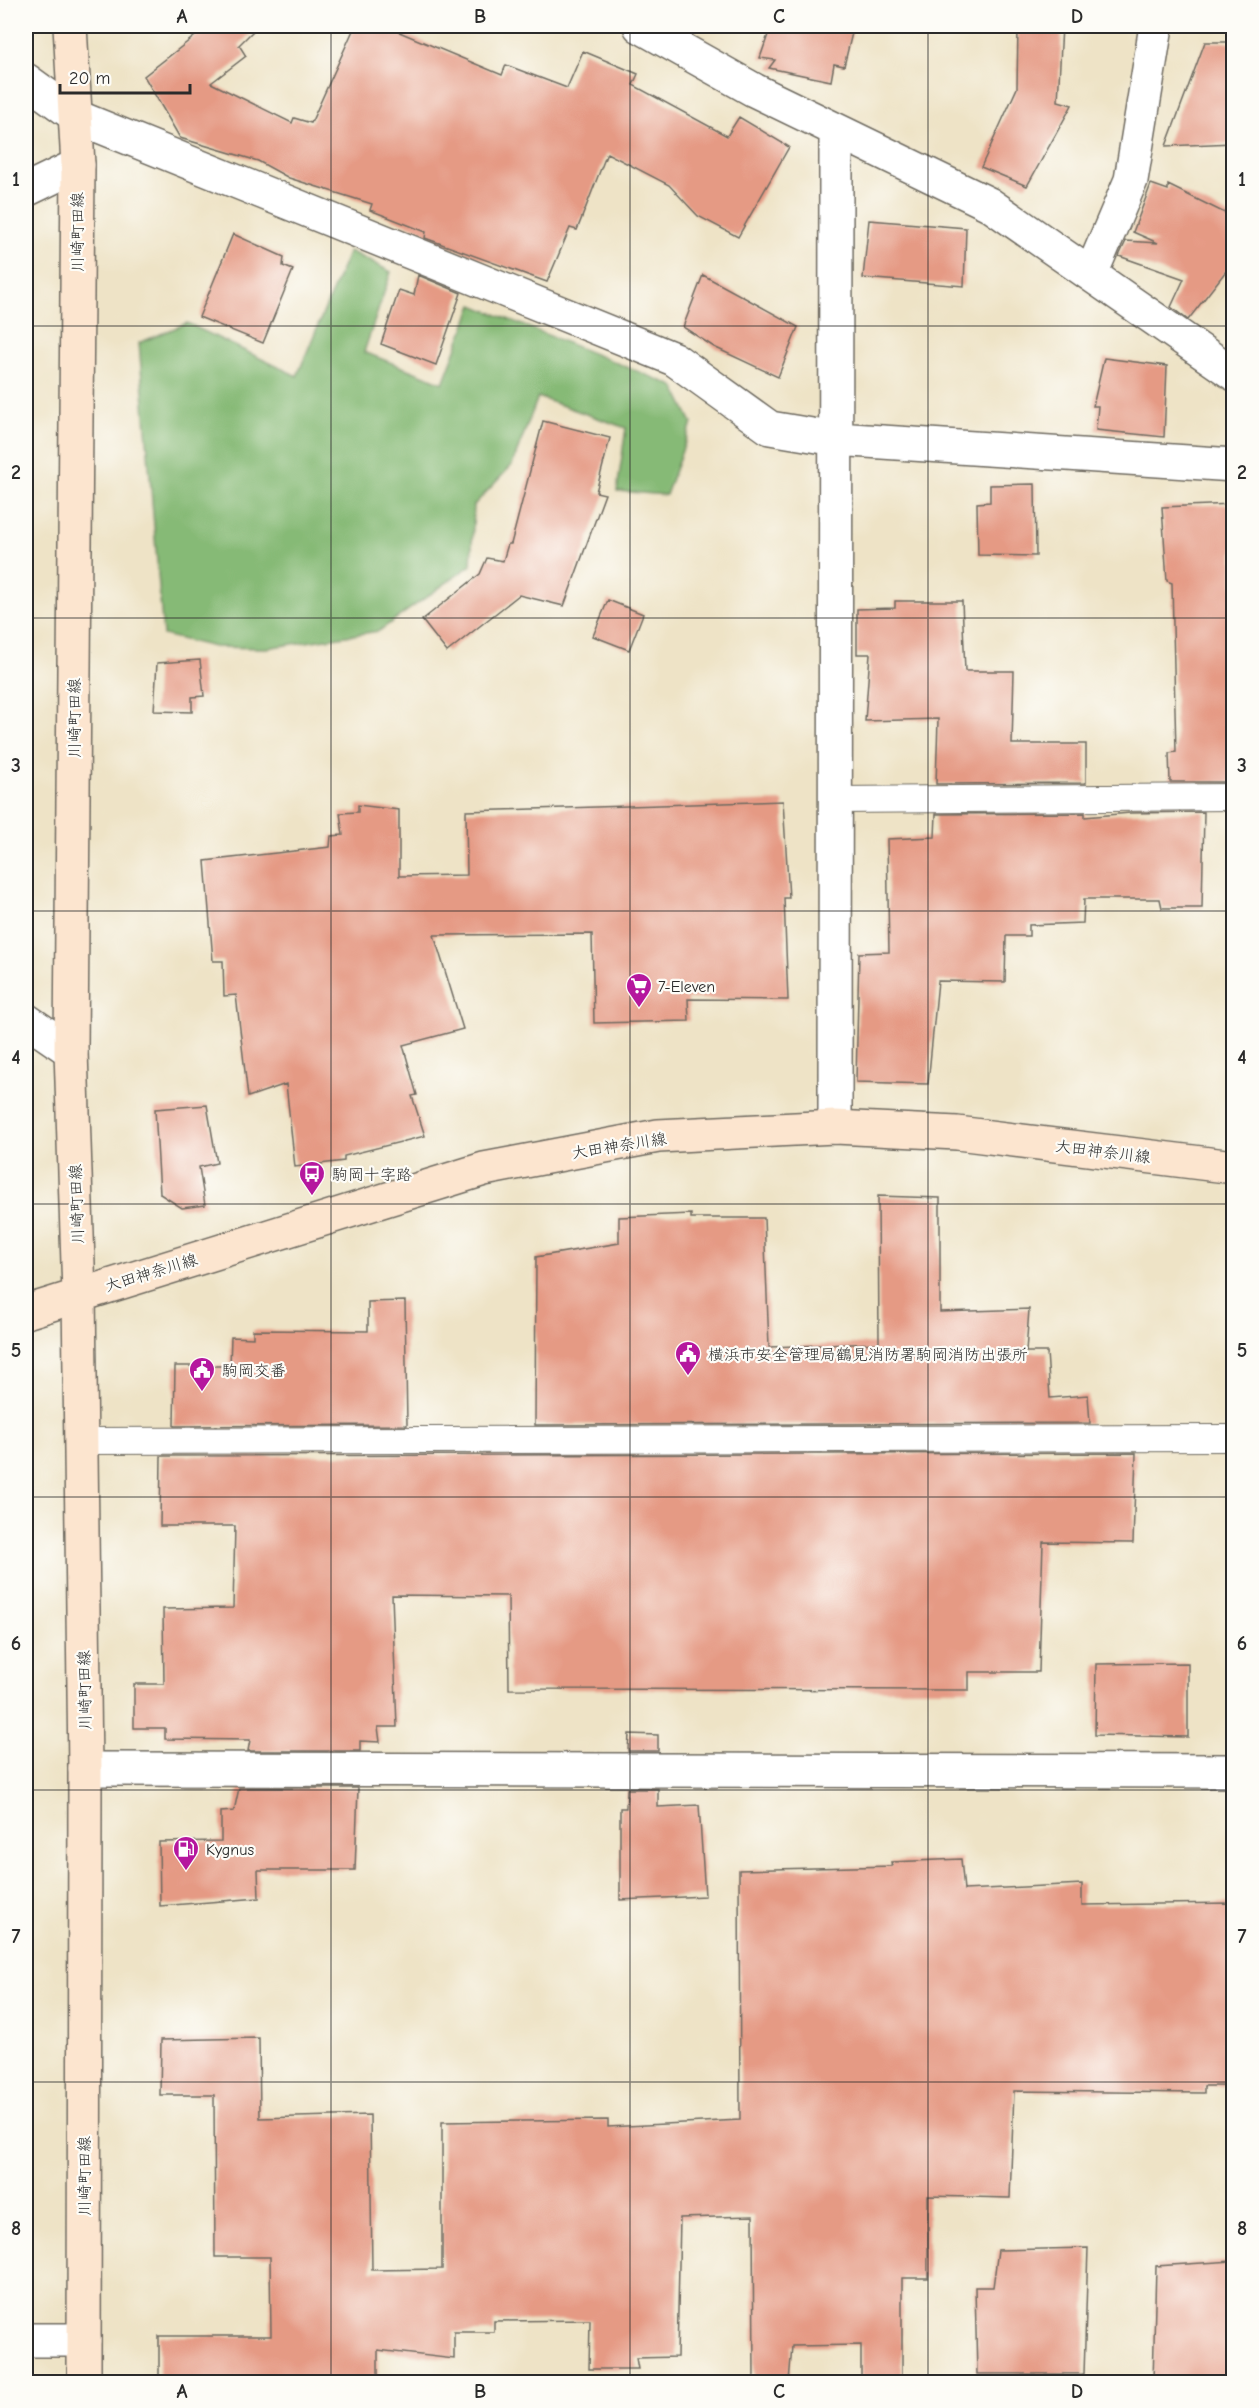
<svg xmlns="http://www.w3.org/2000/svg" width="1259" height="2408" font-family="'Comic Neue','Klee One',sans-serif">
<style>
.forest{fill:#86ba76;stroke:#587250;stroke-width:1.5}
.building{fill:#e59a84}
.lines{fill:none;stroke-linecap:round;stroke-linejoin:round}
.lane-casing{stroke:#6f6b61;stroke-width:28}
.street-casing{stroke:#6f6b61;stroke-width:36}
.secondary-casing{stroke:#6f6b61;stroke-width:36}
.lane{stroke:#fff;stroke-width:26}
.street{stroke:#fff;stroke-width:33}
.secondary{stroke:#fce5cf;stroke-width:33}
.grid{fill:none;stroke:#2b2b2b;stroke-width:1.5;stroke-opacity:0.55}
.labels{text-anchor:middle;stroke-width:4.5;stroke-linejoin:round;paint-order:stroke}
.street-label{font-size:16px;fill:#2b2b2b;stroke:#fdfcf7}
.poi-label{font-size:16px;fill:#2b2b2b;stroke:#fdfcf7;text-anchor:start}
.neatline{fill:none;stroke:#2b2b2b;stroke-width:2}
.grid-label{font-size:20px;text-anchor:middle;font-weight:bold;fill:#2b2b2b}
</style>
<rect width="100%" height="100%" fill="#fdfcf7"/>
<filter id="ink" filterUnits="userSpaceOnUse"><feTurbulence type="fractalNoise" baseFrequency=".0167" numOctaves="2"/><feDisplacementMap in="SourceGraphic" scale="12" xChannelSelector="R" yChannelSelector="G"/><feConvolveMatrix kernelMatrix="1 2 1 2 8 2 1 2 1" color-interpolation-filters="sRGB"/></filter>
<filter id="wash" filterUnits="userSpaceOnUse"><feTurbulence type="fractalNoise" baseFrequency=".008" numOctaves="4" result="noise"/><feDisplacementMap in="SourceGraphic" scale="24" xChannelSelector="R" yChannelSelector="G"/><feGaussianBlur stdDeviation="1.35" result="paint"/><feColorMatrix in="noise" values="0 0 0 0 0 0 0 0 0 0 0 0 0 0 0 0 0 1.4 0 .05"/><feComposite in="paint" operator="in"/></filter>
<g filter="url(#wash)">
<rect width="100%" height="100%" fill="#eee3c6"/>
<!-- forest -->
<path class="forest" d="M 349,251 L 391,272 L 364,352 L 443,383 L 473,305 L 674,386 L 692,423 L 666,495 L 617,491 L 626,428 L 538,397 L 512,465 L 474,505 L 471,565 L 379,631 L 266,648 L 214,647 L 163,635 L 139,343 L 187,323 L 297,376 Z"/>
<g id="blocks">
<!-- building -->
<path class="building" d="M 208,26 L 258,26 L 239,45 L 246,56 L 211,83 L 292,123 L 294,118 L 311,123 L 355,26 L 385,26 L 502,75 L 506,65 L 567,88 L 583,51 L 638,74 L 633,85 L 727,136 L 739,117 L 789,147 L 738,237 L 698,216 L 669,185 L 607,153 L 577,230 L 570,228 L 547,282 L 425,238 L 426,232 L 370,210 L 372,204 L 289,178 L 258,161 L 180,138 L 144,76 Z
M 771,26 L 827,26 L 852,33 L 844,66 L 834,64 L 831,81 L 769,68 L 775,60 L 760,58 Z
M 1018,26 L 1062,26 L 1058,101 L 1072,105 L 1027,186 L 981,167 L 1017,88 Z
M 1205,42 L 1233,42 L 1233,143 L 1166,146 Z
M 1151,184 L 1168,190 L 1168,185 L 1233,217 L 1233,262 L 1188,320 L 1171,307 L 1184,279 L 1119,256 L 1126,241 L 1158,243 L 1133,232 Z
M 869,220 L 966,228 L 964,286 L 863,278 Z
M 233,234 L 284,257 L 283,266 L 293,270 L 263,343 L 199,317 Z
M 418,275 L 461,293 L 436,365 L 381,344 L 399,290 L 414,295 Z
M 703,275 L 798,327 L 778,377 L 714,347 L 683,327 Z
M 1104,358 L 1167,366 L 1164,437 L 1096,430 L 1098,406 L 1093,406 Z
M 543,421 L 610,438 L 596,492 L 605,494 L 564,606 L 519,595 L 447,652 L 422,620 L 480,574 L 487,558 L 503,561 L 508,544 L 511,544 Z
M 1035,484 L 1036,556 L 978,555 L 977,503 L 990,502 L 990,485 Z
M 1233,504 L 1233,782 L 1170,782 L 1169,753 L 1176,752 L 1172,583 L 1167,581 L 1162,507 Z
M 608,600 L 643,614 L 629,650 L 593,636 Z
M 895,601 L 962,601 L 965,671 L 1014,671 L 1012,744 L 1086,744 L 1086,783 L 936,784 L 938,719 L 865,721 L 870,654 L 857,654 L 857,609 L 895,608 Z
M 200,660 L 204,696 L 192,697 L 192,712 L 154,711 L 157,663 Z
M 783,801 L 789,898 L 784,898 L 788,1000 L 688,999 L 689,1021 L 594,1023 L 592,934 L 434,935 L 463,1029 L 403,1045 L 417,1095 L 412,1096 L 425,1136 L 344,1156 L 344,1161 L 295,1167 L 286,1084 L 248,1097 L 236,995 L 224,996 L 223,961 L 213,961 L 205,861 L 330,847 L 331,836 L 343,835 L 340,813 L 358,812 L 358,805 L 399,810 L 399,876 L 467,875 L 466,811 Z
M 1204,812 L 1202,908 L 1162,908 L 1160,899 L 1084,899 L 1083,923 L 1029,925 L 1029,936 L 1006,936 L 1005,982 L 938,981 L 928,1084 L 856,1082 L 859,953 L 889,952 L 887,839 L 935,837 L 936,814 L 1085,813 L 1085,817 L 1130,813 Z
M 207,1105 L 217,1163 L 199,1167 L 205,1205 L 182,1208 L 160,1194 L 155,1109 Z
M 878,1196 L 940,1198 L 940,1312 L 1029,1309 L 1026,1352 L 1047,1352 L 1050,1398 L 1088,1395 L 1090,1423 L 535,1425 L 536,1257 L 619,1243 L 619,1217 L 691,1214 L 691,1218 L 764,1218 L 769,1347 L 879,1343 Z
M 405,1301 L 407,1425 L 174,1426 L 175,1366 L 230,1366 L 231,1337 L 253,1338 L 253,1330 L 368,1331 L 368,1302 Z
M 1136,1453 L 1133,1543 L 1043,1542 L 1039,1672 L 969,1672 L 969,1690 L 509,1689 L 508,1596 L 392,1595 L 397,1727 L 378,1727 L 380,1742 L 360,1741 L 360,1751 L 248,1751 L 250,1740 L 165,1739 L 165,1728 L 134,1728 L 134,1684 L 164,1684 L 163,1609 L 233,1608 L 235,1526 L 160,1526 L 161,1456 Z
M 1188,1663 L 1188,1737 L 1095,1735 L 1096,1664 Z
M 629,1734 L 658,1735 L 658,1751 L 628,1751 Z
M 239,1788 L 358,1788 L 355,1870 L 258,1870 L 259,1898 L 160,1906 L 159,1842 L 221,1841 L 221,1812 L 234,1811 Z
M 627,1789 L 658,1789 L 658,1807 L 699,1805 L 705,1896 L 620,1900 L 620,1808 L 626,1808 Z
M 961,1859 L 964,1890 L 1082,1884 L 1082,1905 L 1233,1903 L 1233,2086 L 1204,2086 L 1204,2093 L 1014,2091 L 1010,2198 L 928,2196 L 928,2278 L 902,2278 L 902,2382 L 861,2382 L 861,2345 L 792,2346 L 789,2382 L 754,2382 L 753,2216 L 680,2218 L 677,2357 L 636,2358 L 638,2369 L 589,2369 L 590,2320 L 494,2321 L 494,2332 L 454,2332 L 454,2359 L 378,2350 L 378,2382 L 159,2382 L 159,2336 L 271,2336 L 270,2257 L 215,2257 L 214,2095 L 160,2095 L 161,2040 L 259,2038 L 260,2118 L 370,2115 L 372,2270 L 442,2269 L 442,2122 L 608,2120 L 608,2127 L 740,2120 L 739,1870 L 892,1866 L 891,1862 Z
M 1088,2248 L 1084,2374 L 977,2374 L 975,2287 L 993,2287 L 998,2250 Z
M 1233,2261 L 1233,2382 L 1153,2382 L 1156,2266 Z"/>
</g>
</g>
<g filter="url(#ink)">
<use href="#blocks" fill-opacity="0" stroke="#6f6b61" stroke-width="1.5"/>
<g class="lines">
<defs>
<path id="lane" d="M 835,800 L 1234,797
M 81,1441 L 1234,1438"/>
<path id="street" d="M 640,26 L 754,90 L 989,204 L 1234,374
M 26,80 L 77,117 L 674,359 L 770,428 L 836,439 L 1234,465
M 26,190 L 78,165
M 1091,274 L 1131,180 L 1156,26
M 26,1020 L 71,1051
M 835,1127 L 836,130
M 85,1769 L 1234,1771
M 26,2340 L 84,2340"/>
<path id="secondary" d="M 70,26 L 78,165 L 71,1051 L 79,1294 L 85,1769 L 84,2382
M 26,1312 L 484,1169 L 658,1136 L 835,1127 L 957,1133 L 1234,1167"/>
</defs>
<!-- lane casing -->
<use href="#lane" class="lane-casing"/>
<!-- street casing -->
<use href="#street" class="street-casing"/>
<!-- secondary casing -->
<use href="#secondary" class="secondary-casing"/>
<!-- lane -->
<use href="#lane" class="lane"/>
<!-- street -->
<use href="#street" class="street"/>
<!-- secondary -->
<use href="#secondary" class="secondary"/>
</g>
</g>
<!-- grid -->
<path class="grid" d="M 331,26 L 331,2382M 630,26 L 630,2382M 928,26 L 928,2382M 26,326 L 1234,326M 26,618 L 1234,618M 26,911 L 1234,911M 26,1204 L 1234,1204M 26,1497 L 1234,1497M 26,1790 L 1234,1790M 26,2082 L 1234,2082"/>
<!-- icons -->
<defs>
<symbol id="supermarket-pin" viewBox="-11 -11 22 30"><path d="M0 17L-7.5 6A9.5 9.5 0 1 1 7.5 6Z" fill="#b5179e" stroke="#fdfcf7"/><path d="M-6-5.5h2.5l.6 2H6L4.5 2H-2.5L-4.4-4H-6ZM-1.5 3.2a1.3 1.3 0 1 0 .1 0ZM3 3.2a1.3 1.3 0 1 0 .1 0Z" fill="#fff"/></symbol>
<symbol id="bus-pin" viewBox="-11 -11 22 30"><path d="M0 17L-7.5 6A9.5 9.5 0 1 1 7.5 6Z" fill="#b5179e" stroke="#fdfcf7"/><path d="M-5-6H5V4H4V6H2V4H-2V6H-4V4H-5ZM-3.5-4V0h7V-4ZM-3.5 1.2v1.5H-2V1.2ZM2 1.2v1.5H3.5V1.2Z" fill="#fff"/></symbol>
<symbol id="civic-pin" viewBox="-11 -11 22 30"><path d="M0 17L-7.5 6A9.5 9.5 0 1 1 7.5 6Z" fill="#b5179e" stroke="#fdfcf7"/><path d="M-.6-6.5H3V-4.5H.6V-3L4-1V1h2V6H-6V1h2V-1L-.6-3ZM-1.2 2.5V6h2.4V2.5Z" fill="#fff"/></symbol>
<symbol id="fuel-pin" viewBox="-11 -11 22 30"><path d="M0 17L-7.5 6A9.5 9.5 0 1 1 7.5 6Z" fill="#b5179e" stroke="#fdfcf7"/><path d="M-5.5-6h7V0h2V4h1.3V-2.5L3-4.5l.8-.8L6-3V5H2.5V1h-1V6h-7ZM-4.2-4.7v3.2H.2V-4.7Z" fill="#fff"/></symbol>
</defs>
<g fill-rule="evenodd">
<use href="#supermarket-pin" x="624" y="971" width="30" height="40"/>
<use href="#bus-pin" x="297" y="1159" width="30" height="40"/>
<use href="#civic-pin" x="673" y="1339" width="30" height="40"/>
<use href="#civic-pin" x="187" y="1355" width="30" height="40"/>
<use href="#fuel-pin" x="171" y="1834" width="30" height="40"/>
</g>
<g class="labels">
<!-- street labels -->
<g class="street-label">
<text transform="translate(77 232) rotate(-90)" y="6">川崎町田線</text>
<text transform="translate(74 718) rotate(-90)" y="6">川崎町田線</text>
<text transform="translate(619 1145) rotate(-9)" y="6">大田神奈川線</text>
<text transform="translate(1103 1151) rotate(7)" y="6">大田神奈川線</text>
<text transform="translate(76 1204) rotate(-92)" y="6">川崎町田線</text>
<text transform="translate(151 1272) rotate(-17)" y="6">大田神奈川線</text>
<text transform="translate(84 1690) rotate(-91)" y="6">川崎町田線</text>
<text transform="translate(84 2176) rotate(-90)" y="6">川崎町田線</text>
</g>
<!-- poi labels -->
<g class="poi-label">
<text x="658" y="992">7-Eleven</text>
<text x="332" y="1180">駒岡十字路</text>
<text x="708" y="1360">横浜市安全管理局鶴見消防署駒岡消防出張所</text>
<text x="222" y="1376">駒岡交番</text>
<text x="206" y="1855">Kygnus</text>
</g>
</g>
<!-- margin -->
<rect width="1259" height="2408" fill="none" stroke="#fdfcf7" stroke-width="66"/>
<!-- scale -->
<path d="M60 84v9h130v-9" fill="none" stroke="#2b2b2b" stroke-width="3"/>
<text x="69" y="84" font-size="18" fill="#2b2b2b" stroke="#fdfcf7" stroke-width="4.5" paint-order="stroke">20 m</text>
<rect x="33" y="33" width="1193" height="2342" class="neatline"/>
<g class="grid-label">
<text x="182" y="23">A</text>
<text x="480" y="23">B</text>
<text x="779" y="23">C</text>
<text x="1077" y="23">D</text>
<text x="16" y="186">1</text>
<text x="1242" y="186">1</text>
<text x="16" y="479">2</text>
<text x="1242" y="479">2</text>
<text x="16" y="772">3</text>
<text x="1242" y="772">3</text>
<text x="16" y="1064">4</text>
<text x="1242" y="1064">4</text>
<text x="16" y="1357">5</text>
<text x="1242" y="1357">5</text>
<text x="16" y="1650">6</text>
<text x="1242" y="1650">6</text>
<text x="16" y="1943">7</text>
<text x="1242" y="1943">7</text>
<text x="16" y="2235">8</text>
<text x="1242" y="2235">8</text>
<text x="182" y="2398">A</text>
<text x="480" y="2398">B</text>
<text x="779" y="2398">C</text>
<text x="1077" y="2398">D</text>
</g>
</svg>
